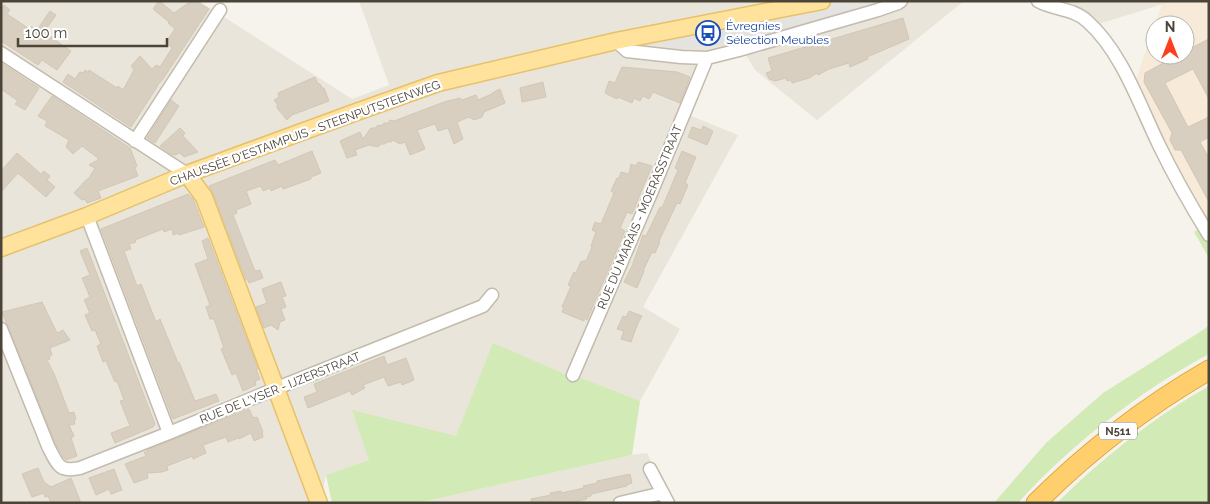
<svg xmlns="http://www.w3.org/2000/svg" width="1210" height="504" font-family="Raleway,sans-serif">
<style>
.residential{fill:#eae5da}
.commercial{fill:#f7ead8;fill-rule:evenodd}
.green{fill:#d2eab5}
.parking{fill:#e5e3e0}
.building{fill:#d8cfc1;stroke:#d3c7b4}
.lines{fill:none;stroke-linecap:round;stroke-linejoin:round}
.minor-casing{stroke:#c2bbae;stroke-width:15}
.major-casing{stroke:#e6c16a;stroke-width:19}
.highway-casing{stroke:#e0a43c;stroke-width:21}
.minor{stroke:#fff;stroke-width:12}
.major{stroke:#ffe39c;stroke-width:16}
.highway{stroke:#ffcf6e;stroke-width:19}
.labels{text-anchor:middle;stroke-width:4.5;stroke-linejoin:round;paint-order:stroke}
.shield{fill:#fff;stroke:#817c74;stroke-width:1}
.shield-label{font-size:11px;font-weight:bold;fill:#4b4439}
.transit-label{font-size:12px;fill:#164399;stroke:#fff;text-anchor:start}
.street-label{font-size:12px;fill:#4b4439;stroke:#fff}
</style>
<rect width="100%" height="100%" fill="#f6f3ec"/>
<!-- residential -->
<path class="residential" d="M 1,1 L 199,1 L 352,99 L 389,85 L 359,1 L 917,1 L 917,3 L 925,1 L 964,1 L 817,120 L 755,70 L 745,53 L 695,68 L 689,115 L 738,135 L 643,307 L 680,329 L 640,401 L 577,376 L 567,375 L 456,436 L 369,460 L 326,475 L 320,503 L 1,503 Z
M 1030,1 L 1173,1 L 1095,25 L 1069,14 L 1031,4 Z
M 647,453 L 673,503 L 418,503 L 632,455 Z"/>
<!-- commercial -->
<path class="commercial" d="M 1173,1 L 1209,1 L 1209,227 L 1134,85 L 1162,4 ZM 1155,25 L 1185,25 L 1185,55 L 1155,55 Z"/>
<!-- green -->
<path class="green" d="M 1201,227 L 1209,240 L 1209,258 L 1194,232 Z
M 1209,325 L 1209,354 C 1141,390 1069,446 1018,503 L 994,503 L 1046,443 L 1103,393 L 1203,330 Z
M 493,343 L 567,375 L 577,376 L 640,401 L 632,455 L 418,503 L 332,503 L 326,475 L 369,460 L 352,410 L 456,436 Z
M 1209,386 L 1209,503 L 1057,503 C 1103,457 1153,418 1209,386 Z"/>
<!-- parking -->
<path class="parking" d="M 852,1 L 881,1 L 888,3 L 745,43 L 674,49 L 651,40 Z"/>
<!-- building -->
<path class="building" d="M 159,1 L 174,13 L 191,1 L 196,1 L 209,9 L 163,79 L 157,86 L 157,87 L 131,127 L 63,82 L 68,74 L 75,79 L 80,72 L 83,73 L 85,70 L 88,72 L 89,70 L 117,88 L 118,86 L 123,90 L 134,70 L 131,66 L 140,56 L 152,69 L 156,65 L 160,67 L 172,48 L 166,42 L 175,29 L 168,23 L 169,22 L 153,9 Z
M 4,5 L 10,10 L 7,14 L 28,28 L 30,26 L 37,30 L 50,11 L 56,15 L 44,32 L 71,51 L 57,70 L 42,60 L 38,65 L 1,41 L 1,10 Z
M 903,18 L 909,39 L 867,57 L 868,59 L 850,67 L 849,63 L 829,69 L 818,75 L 817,73 L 809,78 L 792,83 L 791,80 L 787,81 L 786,78 L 775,81 L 769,79 L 766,73 L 772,71 L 768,58 Z
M 1209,39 L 1209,99 L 1193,69 L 1165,83 L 1188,127 L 1209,117 L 1209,137 L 1200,142 L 1209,158 L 1209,202 L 1181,150 L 1175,150 L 1170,140 L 1172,133 L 1144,82 L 1145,73 L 1178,55 L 1185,55 L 1185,51 Z
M 1,63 L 39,88 L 25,110 L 15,104 L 18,101 L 1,89 Z
M 622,67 L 677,72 L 690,77 L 680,103 L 653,92 L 649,99 L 643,96 L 640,101 L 634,98 L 632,103 L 618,97 L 617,99 L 605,93 L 609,81 L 615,83 Z
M 315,77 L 318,84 L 320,84 L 322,88 L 324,88 L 329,101 L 292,115 L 287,120 L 277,108 L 277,104 L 274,100 L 279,97 L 278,93 Z
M 543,82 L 546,97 L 522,102 L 520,88 Z
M 500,89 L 505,103 L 484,112 L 482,117 L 474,120 L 469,117 L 457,122 L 463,139 L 454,144 L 448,128 L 438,131 L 435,124 L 417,130 L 425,149 L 410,155 L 405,142 L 400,144 L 393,140 L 391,142 L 387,142 L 385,144 L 381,144 L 378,147 L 369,145 L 355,150 L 357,155 L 347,158 L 340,141 L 360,132 L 363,139 L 371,128 L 375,128 L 378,125 L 381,126 L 384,123 L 388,123 L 390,120 L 394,121 L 444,102 L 460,98 L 462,100 L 476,95 L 478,100 L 492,94 L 492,93 Z
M 52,96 L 130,148 L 137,166 L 135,168 L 138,176 L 98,191 L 101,198 L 87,203 L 85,199 L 82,200 L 74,193 L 85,181 L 89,178 L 95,168 L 89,165 L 99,159 L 82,146 L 73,154 L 66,147 L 69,140 L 45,126 L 47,121 L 38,116 Z
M 171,100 L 179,106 L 155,143 L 147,138 Z
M 703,126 L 713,131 L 707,145 L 688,137 L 692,127 L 701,130 Z
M 180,128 L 185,133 L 183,136 L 198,152 L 184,157 L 180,153 L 175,155 L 171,154 L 160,146 Z
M 312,151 L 321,173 L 311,177 L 311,179 L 283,189 L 282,186 L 271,191 L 270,188 L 263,191 L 261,186 L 246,191 L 251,204 L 236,210 L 237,213 L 233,215 L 255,271 L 260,270 L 263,278 L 249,283 L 248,280 L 246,280 L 213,193 L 209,186 L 275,160 L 278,165 Z
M 682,151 L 696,157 L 685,183 L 688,185 L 680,204 L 677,203 L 659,241 L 660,242 L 655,253 L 652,252 L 643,271 L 644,271 L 637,288 L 624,282 L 632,266 L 643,235 L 646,236 L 660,207 L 662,208 L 678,170 L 675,168 Z
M 17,153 L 41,174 L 44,171 L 50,176 L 47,180 L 55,187 L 46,197 L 18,173 L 1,192 L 1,171 Z
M 638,162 L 652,166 L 632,214 L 627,212 L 620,228 L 625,231 L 587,320 L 584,318 L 584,321 L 562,312 L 564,307 L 562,307 L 571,286 L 568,285 L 574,272 L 576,273 L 581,261 L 583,262 L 584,260 L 586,261 L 592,247 L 591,246 L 596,232 L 592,230 L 595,222 L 601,224 L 614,193 L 611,191 L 617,178 L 619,178 L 621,172 L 629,174 L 631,164 L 636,166 Z
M 188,194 L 193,199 L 204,227 L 179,235 L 178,233 L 173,235 L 172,229 L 164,232 L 163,229 L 135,240 L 136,242 L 129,244 L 131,249 L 124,251 L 137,286 L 141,284 L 156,322 L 160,319 L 178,363 L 179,362 L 195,401 L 216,394 L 219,401 L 173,419 L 101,229 Z
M 208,238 L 258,369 L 256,369 L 260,379 L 255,381 L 256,385 L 243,391 L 236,373 L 232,375 L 221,349 L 224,348 L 214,319 L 210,319 L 206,307 L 210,305 L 195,264 L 208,259 L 202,241 Z
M 87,248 L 155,424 L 153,427 L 115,443 L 111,433 L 130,426 L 120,401 L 124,400 L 117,381 L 115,382 L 106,361 L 103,362 L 97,346 L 101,344 L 95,330 L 92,331 L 85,315 L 90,313 L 84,300 L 90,297 L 82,278 L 90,275 L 80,251 Z
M 281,282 L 286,296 L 282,297 L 286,307 L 281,309 L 285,320 L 280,322 L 278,330 L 271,325 L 264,328 L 256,307 L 267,303 L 262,289 Z
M 42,302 L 57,333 L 63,330 L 70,340 L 50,348 L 52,355 L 49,357 L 50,359 L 47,360 L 55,376 L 69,413 L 74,412 L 76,419 L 74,421 L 75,424 L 69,425 L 74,436 L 71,438 L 77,456 L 66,460 L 63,457 L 55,443 L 2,312 Z
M 629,311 L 642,316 L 638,323 L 631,342 L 621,339 L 624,331 L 617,329 L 623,316 L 626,317 Z
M 384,356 L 387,365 L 406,358 L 414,380 L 402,385 L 401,382 L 388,386 L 384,377 L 363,385 L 365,388 L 352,395 L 350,391 L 308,408 L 304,397 L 317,392 L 314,384 Z
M 249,409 L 253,418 L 257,417 L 263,432 L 262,433 L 263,437 L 254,441 L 251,433 L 239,439 L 238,438 L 228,442 L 226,437 L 203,445 L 206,453 L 193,459 L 193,456 L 167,466 L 168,470 L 162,472 L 147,473 L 148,478 L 134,483 L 125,464 L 146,456 L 144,452 L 147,452 L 147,450 Z
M 38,468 L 44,482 L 51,487 L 71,478 L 81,503 L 51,503 L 48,496 L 45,497 L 44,493 L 32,497 L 22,474 Z
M 114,469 L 122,490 L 111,494 L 109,489 L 96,495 L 89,478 Z
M 630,474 L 632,483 L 627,485 L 627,486 L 591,494 L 591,496 L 586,497 L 587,499 L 569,503 L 531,503 L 531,499 L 551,495 L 550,493 L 561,491 L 561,493 L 584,488 L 583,486 L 597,483 L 597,481 Z"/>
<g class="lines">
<defs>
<path id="minor" d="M 1038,1 C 1054,10 1073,8 1087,21 C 1122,52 1139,104 1159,145 C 1174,176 1191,206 1209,235
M 616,41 L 627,51 L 681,57 L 707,58 L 739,50 L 878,10 L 898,3 L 901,1
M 1,53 L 187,174
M 135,141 L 220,10
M 87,216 L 169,433
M 1,329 L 48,446 C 57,464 59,473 80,468 L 169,433 L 277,388 L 483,306 L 492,295
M 573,375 L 652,191 L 707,58
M 650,469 L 668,503
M 620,503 L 663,493"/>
<path id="major" d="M 187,174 L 204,197 L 319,503
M 1,248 L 87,216 L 187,174 L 359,111 L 438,83 L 616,41 L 822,1"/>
<path id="highway" d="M 1036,503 C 1088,451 1145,407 1209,370"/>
</defs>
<!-- minor casing -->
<use href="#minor" class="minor-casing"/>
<!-- major casing -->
<use href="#major" class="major-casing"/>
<!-- highway casing -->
<use href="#highway" class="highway-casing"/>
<!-- minor -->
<use href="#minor" class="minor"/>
<!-- major -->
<use href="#major" class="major"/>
<!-- highway -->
<use href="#highway" class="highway"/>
</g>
<!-- icons -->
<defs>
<symbol id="bus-ring" viewBox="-11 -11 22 22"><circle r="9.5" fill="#fff" stroke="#1a4fb4" stroke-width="1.5"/><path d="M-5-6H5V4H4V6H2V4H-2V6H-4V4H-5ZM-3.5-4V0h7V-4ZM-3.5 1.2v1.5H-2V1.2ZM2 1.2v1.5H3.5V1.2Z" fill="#1a4fb4"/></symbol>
</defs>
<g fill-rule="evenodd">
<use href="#bus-ring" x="694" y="19" width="28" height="28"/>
</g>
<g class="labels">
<!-- shield labels -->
<rect class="shield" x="1099" y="422.5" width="38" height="17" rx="4"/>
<g class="shield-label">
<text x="1118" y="435">N511</text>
</g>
<!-- transit labels -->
<g class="transit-label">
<text x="726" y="30">Évregnies<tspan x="726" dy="14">Sélection Meubles</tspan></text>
</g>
<!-- street labels -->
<g class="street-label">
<text transform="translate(305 133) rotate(-20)" y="4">CHAUSSÉE D'ESTAIMPUIS - STEENPUTSTEENWEG</text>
<text transform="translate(640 217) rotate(-67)" y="4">RUE DU MARAIS - MOERASSTRAAT</text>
<text transform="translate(280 388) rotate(-22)" y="4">RUE DE L'YSER - IJZERSTRAAT</text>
</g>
</g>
<!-- border -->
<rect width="1210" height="504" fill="none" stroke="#4b4439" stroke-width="5"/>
<!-- north arrow -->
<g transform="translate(1170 40)"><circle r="24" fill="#ffffff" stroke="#b7b4b0"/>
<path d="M0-4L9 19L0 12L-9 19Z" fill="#fc3f1d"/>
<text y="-8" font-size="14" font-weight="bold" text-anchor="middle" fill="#4b4439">N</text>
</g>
<!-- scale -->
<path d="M18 38v8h149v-8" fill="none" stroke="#4b4439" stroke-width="2.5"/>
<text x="25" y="38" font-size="15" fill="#4b4439" stroke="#ffffff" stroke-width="4" paint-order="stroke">100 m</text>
</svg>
